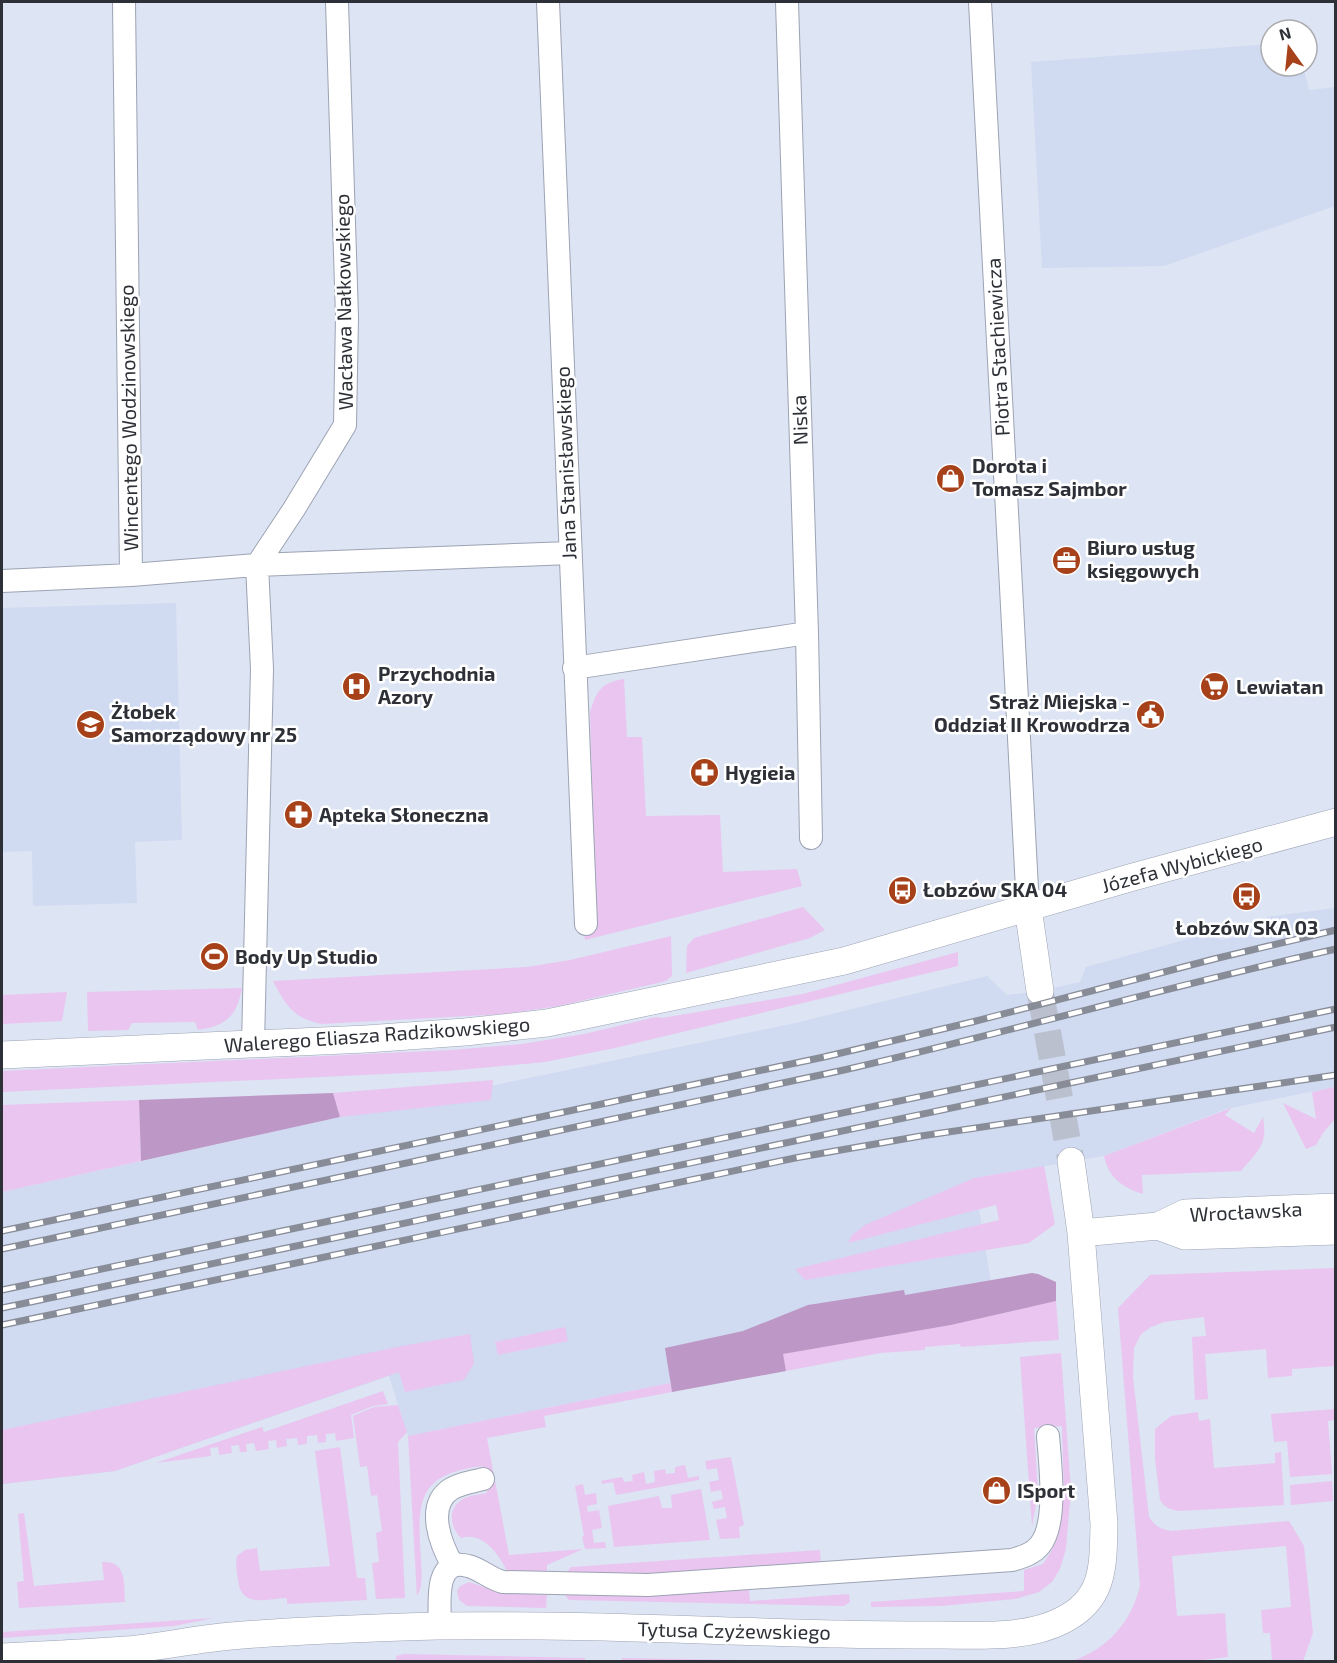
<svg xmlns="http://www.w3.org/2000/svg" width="1337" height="1663" font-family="'Exo 2',sans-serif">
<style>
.built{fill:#d0daf1}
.green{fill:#e9c5f0}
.forest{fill:#bd97c5}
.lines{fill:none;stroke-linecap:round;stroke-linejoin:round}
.tertiary-tunnel{stroke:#bac0ce;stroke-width:27;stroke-dasharray:27 14;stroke-linecap:butt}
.minor-casing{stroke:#9da3b3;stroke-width:24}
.tertiary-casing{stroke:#9da3b3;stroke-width:28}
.minor{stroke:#fff;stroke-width:22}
.tertiary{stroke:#fff;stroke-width:27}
.rail-casing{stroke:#878c97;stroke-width:7}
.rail{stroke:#fff;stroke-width:4.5;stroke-dasharray:14;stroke-linecap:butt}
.labels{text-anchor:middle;stroke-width:5;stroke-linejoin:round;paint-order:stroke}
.street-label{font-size:20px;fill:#2d3036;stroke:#fff}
.poi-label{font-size:20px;font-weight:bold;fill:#2d3036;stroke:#fff;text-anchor:start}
</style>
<rect width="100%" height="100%" fill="#dde4f4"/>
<!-- built -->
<path class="built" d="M 1271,44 L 1271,66 L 1303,66 L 1309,90 L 1335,87 L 1335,206 L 1164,266 L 1042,268 L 1031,62 Z
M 176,603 L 182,840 L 135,842 L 137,903 L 33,906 L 32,851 L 2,852 L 2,608 Z
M 1335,908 L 1335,1087 L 1226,1109 L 1104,1156 L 974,1178 L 994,1301 L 668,1366 L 670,1383 L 408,1436 L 389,1376 L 115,1471 L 2,1484 L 2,1192 L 340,1117 L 791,1024 L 987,976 L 1007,995 L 1040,991 L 1080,982 L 1086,967 L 1210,933 L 1221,940 L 1256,933 L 1267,917 Z"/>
<!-- green -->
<path class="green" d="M 624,679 L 627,737 L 642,737 L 646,816 L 720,815 L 723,872 L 797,869 L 802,886 L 585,940 L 583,929 L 596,920 L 590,712 C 597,691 600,683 624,679 Z
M 803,907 L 825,930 L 810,938 L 686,973 L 687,946 L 694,938 Z
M 671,936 L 672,976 L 666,981 L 559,1006 L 504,1014 L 322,1024 C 293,1018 286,1006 273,981 L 527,967 L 570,960 Z
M 958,952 L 958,966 L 615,1048 L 545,1062 L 448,1071 L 2,1092 L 2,1071 L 451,1050 L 522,1044 L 584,1034 L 656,1017 L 662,1018 L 803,994 Z
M 242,988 C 237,1016 226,1026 198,1030 L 195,1022 L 132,1023 L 128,1030 L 88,1031 L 87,992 Z
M 67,992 L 62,1021 L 2,1024 L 2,995 Z
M 493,1080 L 491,1100 L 340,1117 L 333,1093 Z
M 1335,1087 L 1335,1119 L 1323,1133 L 1316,1145 L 1306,1149 L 1283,1103 L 1316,1119 L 1312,1092 Z
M 139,1100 L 141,1161 L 2,1192 L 2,1105 Z
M 1231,1108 L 1225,1115 L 1254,1133 L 1263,1117 C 1268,1146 1258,1150 1241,1171 L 1142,1175 L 1143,1194 C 1123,1188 1108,1177 1104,1156 Z
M 1044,1166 L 1055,1224 L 1029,1243 L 805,1280 L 795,1269 L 999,1220 L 996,1205 L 848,1243 L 852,1235 L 865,1225 L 974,1178 Z
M 1335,1268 L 1335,1366 L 1292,1369 L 1292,1376 L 1268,1378 L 1266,1349 L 1205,1354 L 1208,1399 L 1195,1400 L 1192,1337 L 1206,1336 L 1204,1317 L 1164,1322 L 1151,1327 L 1141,1334 L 1134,1348 L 1133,1377 L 1149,1517 C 1155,1526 1160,1529 1171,1531 L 1289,1521 L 1304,1546 L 1313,1633 L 1303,1661 L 1272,1661 L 1270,1633 L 1263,1633 L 1261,1610 L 1291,1607 L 1286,1546 L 1172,1556 L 1177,1616 L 1225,1613 L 1228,1657 L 1186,1662 L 1072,1661 C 1108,1649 1131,1622 1140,1586 L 1118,1308 L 1150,1275 Z
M 1056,1301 L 1059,1340 L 961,1347 L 960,1344 L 925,1347 L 925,1350 L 880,1353 L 786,1371 L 782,1354 L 951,1325 Z
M 565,1327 L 568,1341 L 498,1355 L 495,1342 Z
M 470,1334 L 474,1363 L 464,1380 L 405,1392 L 399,1372 L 115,1471 L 2,1484 L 2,1430 L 402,1346 Z
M 1061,1353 L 1071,1490 L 1066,1549 L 1060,1569 L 1052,1582 L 1039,1592 L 1015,1599 L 941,1606 L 871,1607 L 871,1602 L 1024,1591 L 1024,1570 L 1043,1564 L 1053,1548 L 1064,1497 L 1062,1426 L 1034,1428 L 1038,1493 L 1032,1526 L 1020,1357 Z
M 670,1383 L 672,1392 L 544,1416 L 546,1427 L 487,1438 L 509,1555 L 583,1549 L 547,1565 L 547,1573 L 507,1571 C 499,1555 483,1531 461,1538 C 450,1527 447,1508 463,1499 C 469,1495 479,1495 487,1493 L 483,1466 C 417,1474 417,1501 421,1559 C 421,1572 424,1584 417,1596 L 408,1436 Z
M 383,1391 L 388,1404 L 373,1406 L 351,1415 L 354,1438 L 336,1441 L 335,1433 L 326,1434 L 326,1442 L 318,1443 L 317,1435 L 307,1436 L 307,1444 L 298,1445 L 297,1438 L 286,1439 L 287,1446 L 277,1448 L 276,1440 L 268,1441 L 269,1449 L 256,1451 L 254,1443 L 246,1444 L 247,1452 L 240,1452 L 239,1445 L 231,1446 L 232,1453 L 219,1455 L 218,1447 L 210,1448 L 211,1456 L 156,1463 L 262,1427 L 264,1432 Z
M 398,1405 L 407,1432 L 398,1442 L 405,1598 L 376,1599 L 372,1563 L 379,1562 L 376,1533 L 382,1531 L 377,1495 L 371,1496 L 367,1466 L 360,1467 L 353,1416 L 374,1407 Z
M 1335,1409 L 1335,1420 L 1328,1421 L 1332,1474 L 1290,1477 L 1287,1441 L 1274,1442 L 1271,1414 Z
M 1198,1412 L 1199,1421 L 1210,1419 L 1214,1468 L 1275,1463 L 1275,1453 L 1281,1452 L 1284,1505 L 1180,1511 C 1171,1510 1165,1508 1160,1500 L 1155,1459 L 1155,1429 L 1171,1416 Z
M 340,1447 L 357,1578 L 365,1578 L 367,1600 L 287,1604 L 287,1598 C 265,1599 241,1608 238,1580 C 237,1572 235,1564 237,1556 L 245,1550 L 257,1548 L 260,1571 L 330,1566 L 315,1451 Z
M 731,1457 L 744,1525 L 739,1527 L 740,1538 L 720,1539 L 716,1520 L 727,1518 L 725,1507 L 714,1509 L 712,1502 L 723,1499 L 721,1490 L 711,1492 L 709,1482 L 719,1480 L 717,1468 L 707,1470 L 705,1461 Z
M 685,1465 L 688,1478 L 699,1476 L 699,1480 L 616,1495 L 613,1482 L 602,1484 L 601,1481 L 622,1477 L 624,1482 L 633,1481 L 632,1475 L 644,1472 L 646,1484 L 655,1482 L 654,1471 L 665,1469 L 666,1474 L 675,1473 L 675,1467 Z
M 1332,1481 L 1333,1501 L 1291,1505 L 1290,1485 Z
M 583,1484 L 585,1495 L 596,1493 L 597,1504 L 587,1506 L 588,1512 L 599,1510 L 602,1528 L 592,1530 L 594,1543 L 605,1542 L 606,1548 L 585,1549 L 582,1537 L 584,1536 L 575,1486 Z
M 701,1489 L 710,1540 L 614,1547 L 608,1506 L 659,1496 L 662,1508 L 672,1508 L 671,1495 Z
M 24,1513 L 34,1586 L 104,1580 L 102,1562 C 127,1560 124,1584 125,1602 L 19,1608 L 17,1582 L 24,1581 L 18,1514 Z
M 820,1550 L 821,1563 L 649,1574 L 566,1573 L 571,1567 Z
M 469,1582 L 502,1593 L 547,1595 L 546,1608 L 467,1606 L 459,1600 L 457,1591 L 460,1586 Z
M 749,1590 L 750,1601 L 849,1594 L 850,1602 L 844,1606 L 569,1600 L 565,1595 L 646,1596 Z
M 214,1618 L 174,1626 L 2,1638 L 2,1632 Z
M 404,1654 L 585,1658 L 585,1661 L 396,1661 L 396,1656 Z
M 622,1658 L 802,1661 L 622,1662 Z"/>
<!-- forest -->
<path class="forest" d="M 333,1093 L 340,1117 L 141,1161 L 139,1100 Z
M 1032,1273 L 1038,1274 L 1056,1282 L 1056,1301 L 951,1325 L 783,1354 L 786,1371 L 672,1392 L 665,1348 L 743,1331 L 808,1305 L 904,1290 L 905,1295 Z"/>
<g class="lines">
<!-- tertiary-tunnel -->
<path class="tertiary-tunnel" d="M 1040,991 L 1071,1161"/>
<defs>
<path id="minor" d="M 124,2 L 131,575
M 548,2 L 586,924
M 787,2 L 807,633 L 811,838
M 980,2 L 1028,908
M 2,581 L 131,575 L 257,565 L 570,553
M 574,668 L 807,633
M 253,1044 L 262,669 L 257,565 L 294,509 L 345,425 L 347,317 L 337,2
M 453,1566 C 441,1545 425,1506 451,1489 C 461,1483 472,1482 483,1479
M 440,1626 C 440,1604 433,1557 468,1566 C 481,1569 490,1579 503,1582 L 648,1585 L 1012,1560 C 1022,1557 1033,1554 1040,1545 C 1058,1523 1050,1463 1048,1436"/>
<path id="tertiary" d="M 1028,908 L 1040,991
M 2,1055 L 366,1039 L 465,1032 L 547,1023 L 844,961 L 1133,877 L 1336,822
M 1158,1226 L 1185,1236 L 1336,1231
M 1081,1233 L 1158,1226 L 1185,1213 L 1336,1207
M 2,1657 C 43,1655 84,1653 126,1650 C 161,1647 196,1639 231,1636 C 300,1630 369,1628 438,1626 C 572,1624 706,1631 840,1634 C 874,1635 907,1635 941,1635 C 980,1635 1027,1639 1063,1620 C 1105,1599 1103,1565 1104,1524 L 1081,1233 L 1071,1161"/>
</defs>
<!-- minor casing -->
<use href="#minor" class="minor-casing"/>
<!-- tertiary casing -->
<use href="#tertiary" class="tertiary-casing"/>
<!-- minor -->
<use href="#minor" class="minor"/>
<!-- tertiary -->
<use href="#tertiary" class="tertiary"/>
<defs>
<path id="rail" d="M 2,1231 L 824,1057 L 972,1022 L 1214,959 L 1336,930
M 2,1249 L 844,1070 C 1008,1032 1171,986 1336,949
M 2,1290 L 1336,1009
M 2,1308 L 1336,1027
M 2,1325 L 795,1158 L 921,1136 L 1336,1075"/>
</defs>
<!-- rail casing -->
<use href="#rail" class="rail-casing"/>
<!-- rail -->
<use href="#rail" class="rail"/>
</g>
<!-- icons -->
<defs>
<symbol id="shop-disc" viewBox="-11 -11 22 22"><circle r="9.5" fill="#a7411a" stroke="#fff"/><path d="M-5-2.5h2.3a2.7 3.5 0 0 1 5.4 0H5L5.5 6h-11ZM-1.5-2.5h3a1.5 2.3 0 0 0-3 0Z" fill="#fff"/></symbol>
<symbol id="office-disc" viewBox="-11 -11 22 22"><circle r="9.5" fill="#a7411a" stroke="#fff"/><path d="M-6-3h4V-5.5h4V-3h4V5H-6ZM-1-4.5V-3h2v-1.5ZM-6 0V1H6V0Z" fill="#fff"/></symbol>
<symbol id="hospital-disc" viewBox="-11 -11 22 22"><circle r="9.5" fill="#a7411a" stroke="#fff"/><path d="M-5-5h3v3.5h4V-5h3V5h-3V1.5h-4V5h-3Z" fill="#fff"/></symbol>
<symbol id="supermarket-disc" viewBox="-11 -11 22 22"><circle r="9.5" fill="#a7411a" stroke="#fff"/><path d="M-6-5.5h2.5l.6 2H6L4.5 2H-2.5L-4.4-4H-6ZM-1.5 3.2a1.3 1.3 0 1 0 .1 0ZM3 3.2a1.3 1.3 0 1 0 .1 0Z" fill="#fff"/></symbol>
<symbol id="civic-disc" viewBox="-11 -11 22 22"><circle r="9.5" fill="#a7411a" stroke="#fff"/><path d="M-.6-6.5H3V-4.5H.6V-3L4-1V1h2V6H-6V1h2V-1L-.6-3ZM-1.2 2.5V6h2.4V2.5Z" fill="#fff"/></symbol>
<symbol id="school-disc" viewBox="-11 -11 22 22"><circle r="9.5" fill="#a7411a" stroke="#fff"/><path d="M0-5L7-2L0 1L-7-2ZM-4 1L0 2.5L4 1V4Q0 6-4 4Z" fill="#fff"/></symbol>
<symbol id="pharmacy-disc" viewBox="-11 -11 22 22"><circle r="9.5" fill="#a7411a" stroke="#fff"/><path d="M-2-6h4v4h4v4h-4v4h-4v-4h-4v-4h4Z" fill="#fff"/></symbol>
<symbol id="bus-disc" viewBox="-11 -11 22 22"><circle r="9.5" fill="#a7411a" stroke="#fff"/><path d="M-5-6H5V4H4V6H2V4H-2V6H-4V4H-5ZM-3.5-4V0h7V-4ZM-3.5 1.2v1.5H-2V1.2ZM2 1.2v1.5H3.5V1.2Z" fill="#fff"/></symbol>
<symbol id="stadium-disc" viewBox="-11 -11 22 22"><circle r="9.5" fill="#a7411a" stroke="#fff"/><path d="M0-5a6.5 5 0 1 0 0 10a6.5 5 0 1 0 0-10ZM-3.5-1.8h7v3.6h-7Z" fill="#fff"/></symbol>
</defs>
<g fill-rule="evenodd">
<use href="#shop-disc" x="934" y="462" width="33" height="33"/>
<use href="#office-disc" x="1050" y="544" width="33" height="33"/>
<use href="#hospital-disc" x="340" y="670" width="33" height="33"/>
<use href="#supermarket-disc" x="1198" y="670" width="33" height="33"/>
<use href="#civic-disc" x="1134" y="698" width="33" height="33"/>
<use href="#school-disc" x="74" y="708" width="33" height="33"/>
<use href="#pharmacy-disc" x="688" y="756" width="33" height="33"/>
<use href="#pharmacy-disc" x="282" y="798" width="33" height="33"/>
<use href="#bus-disc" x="886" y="874" width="33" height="33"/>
<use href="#bus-disc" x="1230" y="880" width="33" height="33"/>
<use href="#stadium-disc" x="198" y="940" width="33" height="33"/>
<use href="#shop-disc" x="980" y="1474" width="33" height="33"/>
</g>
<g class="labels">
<!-- street labels -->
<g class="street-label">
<text transform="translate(344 302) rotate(-91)" y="7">Wacława Nałkowskiego</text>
<text transform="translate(998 347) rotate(-93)" y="7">Piotra Stachiewicza</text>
<text transform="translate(129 418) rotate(-91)" y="7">Wincentego Wodzinowskiego</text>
<text transform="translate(800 420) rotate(-92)" y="7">Niska</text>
<text transform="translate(566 463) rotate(-92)" y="7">Jana Stanisławskiego</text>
<text transform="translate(1182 865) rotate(-15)" y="7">Józefa Wybickiego</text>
<text transform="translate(377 1035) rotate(-4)" y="7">Walerego Eliasza Radzikowskiego</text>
<text transform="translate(1246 1212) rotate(-3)" y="7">Wrocławska</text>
<text transform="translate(734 1631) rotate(1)" y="7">Tytusa Czyżewskiego</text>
</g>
<!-- poi labels -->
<g class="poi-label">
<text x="972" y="473">Dorota i<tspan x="972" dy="23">Tomasz Sajmbor</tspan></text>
<text x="1087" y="555">Biuro usług<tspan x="1087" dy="23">księgowych</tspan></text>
<text x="378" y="681">Przychodnia<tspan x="378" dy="23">Azory</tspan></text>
<text x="1236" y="694">Lewiatan</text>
<text x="1130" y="709" text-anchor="end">Straż Miejska -<tspan x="1130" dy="23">Oddział II Krowodrza</tspan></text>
<text x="111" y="719">Żłobek<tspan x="111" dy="23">Samorządowy nr 25</tspan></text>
<text x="725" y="780">Hygieia</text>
<text x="319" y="822">Apteka Słoneczna</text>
<text x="923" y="897">Łobzów SKA 04</text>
<text x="1247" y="935" text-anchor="middle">Łobzów SKA 03</text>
<text x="235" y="964">Body Up Studio</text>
<text x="1017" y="1498">ISport</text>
</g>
</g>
<!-- border -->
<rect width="1337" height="1663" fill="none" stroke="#2d3036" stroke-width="6"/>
<!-- north arrow -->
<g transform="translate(1289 48) rotate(345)"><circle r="28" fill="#ffffff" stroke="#abacaf" stroke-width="1.5"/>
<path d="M0-4.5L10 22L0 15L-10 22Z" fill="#a7411a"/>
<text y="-9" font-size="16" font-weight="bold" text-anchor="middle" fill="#2d3036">N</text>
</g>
</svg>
